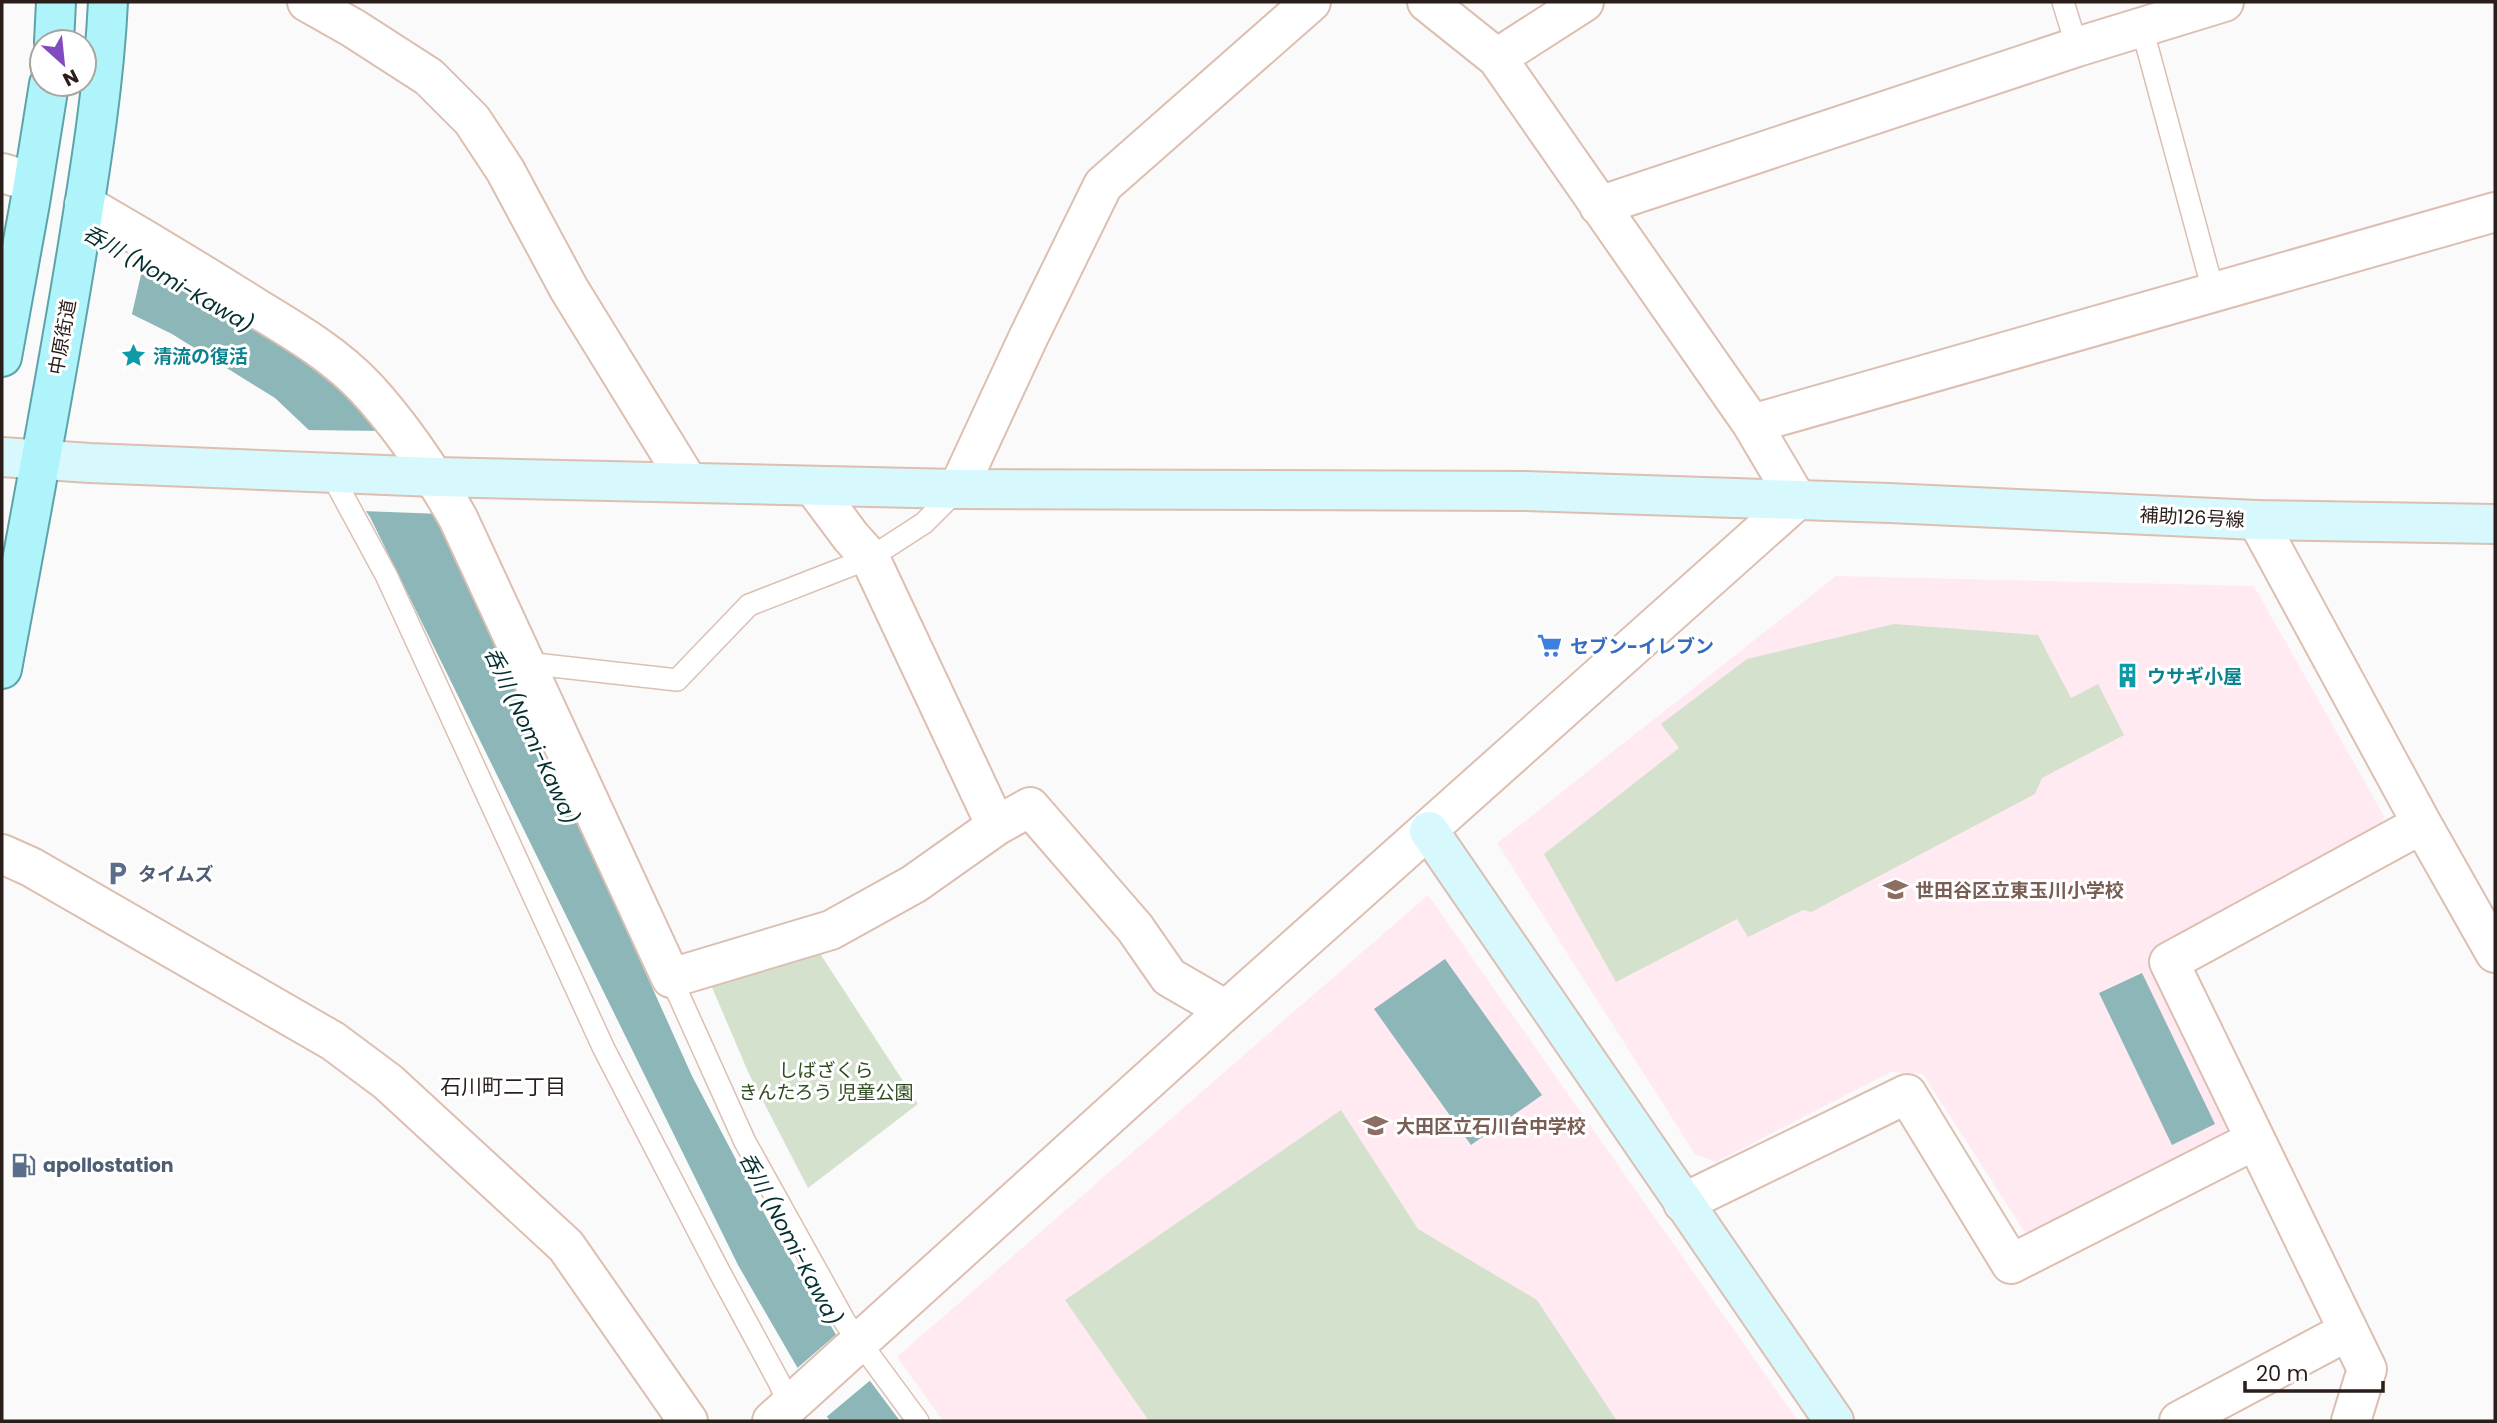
<svg xmlns="http://www.w3.org/2000/svg" width="2497" height="1423" font-family="Poppins,'Noto Sans JP',sans-serif">
<style>
.education{fill:#ffeaf1}
.green{fill:#d4e1cd}
.water{fill:#8db6b8}
.pier{fill:#fafafa}
.lines{fill:none;stroke-linecap:round;stroke-linejoin:round}
.lane-casing{stroke:#dcbfb1;stroke-width:24}
.street-casing{stroke:#dcbfb1;stroke-width:42}
.secondary-casing{stroke:#dcbfb1;stroke-width:42}
.primary-casing{stroke:#5da3aa;stroke-width:42}
.lane{stroke:#fff;stroke-width:21}
.street{stroke:#fff;stroke-width:38}
.secondary{stroke:#d7f9fd;stroke-width:38}
.primary{stroke:#aff3fb;stroke-width:38}
.labels{text-anchor:middle;stroke-width:6;stroke-linejoin:round;paint-order:stroke}
.street-label{font-size:19px;fill:#291e19;stroke:#fff}
.culture-label{font-size:19px;font-weight:bold;fill:#0d838f;stroke:#fff;text-anchor:start}
.shop-label{font-size:19px;font-weight:bold;fill:#366cbe;stroke:#fff;text-anchor:start}
.service-label{font-size:19px;font-weight:bold;fill:#4e5e75;stroke:#fff;text-anchor:start}
.education-label{font-size:19px;font-weight:bold;fill:#785e54;stroke:#fff;text-anchor:start}
.park-label{font-size:19px;fill:#2f491f;stroke:#fff}
.water-label{font-size:21px;font-style:italic;fill:#053031;stroke:#fff}
.neighbourhood-label{font-size:21px;fill:#291e19;stroke:#fff}
</style>
<rect width="100%" height="100%" fill="#fafafa"/>
<!-- education -->
<path class="education" d="M 1836,576 L 2254,586 L 2384,816 L 2381,827 L 2176,936 L 2150,956 L 2235,1134 L 2036,1234 L 2024,1231 L 1923,1074 L 1891,1072 L 1716,1162 L 1695,1154 L 1497,843 Z
M 1428,895 L 1798,1421 L 943,1421 L 897,1357 Z"/>
<!-- green -->
<path class="green" d="M 1894,624 L 2038,635 L 2071,698 L 2098,684 L 2124,735 L 2042,778 L 2035,794 L 1811,912 L 1803,910 L 1748,937 L 1737,919 L 1616,982 L 1544,854 L 1679,748 L 1661,724 L 1747,659 Z
M 819,952 L 918,1104 L 808,1188 L 749,1074 L 711,985 Z
M 1341,1110 L 1418,1229 L 1537,1300 L 1617,1421 L 1149,1421 L 1065,1300 Z"/>
<!-- water -->
<path class="water" d="M 2,250 L 147,257 L 330,376 L 367,414 L 442,520 L 692,1076 L 771,1226 L 838,1338 L 900,1421 L 830,1421 L 819,1405 L 738,1265 L 370,517 L 313,434 L 275,398 L 172,334 Z
M 1445,959 L 1542,1095 L 1471,1145 L 1374,1009 Z
M 2142,973 L 2215,1124 L 2172,1145 L 2099,993 Z"/>
<!-- pier -->
<path class="pier" d="M 2,188 L 146,253 L 131,318 L 2,254 Z
M 304,430 L 387,431 L 442,514 L 362,511 Z
M 839,1332 L 873,1378 L 824,1419 L 795,1370 Z"/>
<g class="lines">
<defs>
<path id="lane" d="M 2063,2 L 2077,47
M 2142,28 L 2214,294
M 330,472 L 386,575 L 604,1049 L 720,1273 L 779,1382 L 792,1411
M 526,663 L 677,680 L 749,605 L 870,558 L 924,523 L 958,489
M 671,978 L 745,1142 L 819,1275 L 845,1322 L 918,1421"/>
<path id="street" d="M 307,2 L 353,28 L 429,77 L 472,120 L 505,170 L 569,289 L 688,482
M 1497,58 L 1584,2
M 2,173 L 33,182
M 84,204 C 143,238 201,273 258,309 C 296,332 335,355 366,388 C 402,427 432,472 458,518 L 671,978 L 831,930 L 914,884 L 996,826 L 1030,807 L 1135,928 L 1169,977 L 1226,1010
M 1599,206 L 2077,47 L 2224,2
M 1752,424 L 2495,212
M 813,486 L 851,537 L 870,558 L 996,826
M 958,489 L 1028,338 L 1103,185 L 1311,2
M 2257,520 L 2422,824 L 2495,953
M 2,854 L 31,867 L 333,1041 L 388,1082 L 566,1246 L 688,1421
M 1683,1203 L 1907,1094 L 2011,1264 L 2255,1140
M 772,1421 L 1226,1010 L 1797,500 L 1752,424 L 1497,58 L 1427,2
M 2179,1421 L 2348,1331
M 2351,1421 L 2367,1369 L 2169,962 L 2422,824"/>
<path id="secondary" d="M 2,457 L 90,463 L 435,477 L 958,489 L 1525,491 L 1889,503 L 2257,520 L 2495,524
M 1429,831 L 1834,1421"/>
<path id="primary" d="M 54,42 L 56,2
M 2,357 L 30,203 L 49,84
M 2,669 C 28,528 55,387 78,245 C 91,164 104,84 108,2"/>
</defs>
<!-- lane casing -->
<use href="#lane" class="lane-casing"/>
<!-- street casing -->
<use href="#street" class="street-casing"/>
<!-- secondary casing -->
<use href="#secondary" class="secondary-casing"/>
<!-- primary casing -->
<use href="#primary" class="primary-casing"/>
<!-- lane -->
<use href="#lane" class="lane"/>
<!-- street -->
<use href="#street" class="street"/>
<!-- secondary -->
<use href="#secondary" class="secondary"/>
<!-- primary -->
<use href="#primary" class="primary"/>
</g>
<!-- icons -->
<defs>
<symbol id="sight-bare" viewBox="-9 -9 18 18"><path d="M0-6L1.8-2.2L6-1.7L2.9 1.2L3.7 5.4L0 3.3L-3.7 5.4L-2.9 1.2L-6-1.7L-1.8-2.2Z" fill="#0f9aa8" stroke="#fff" stroke-width="2.5" paint-order="stroke"/></symbol>
<symbol id="supermarket-bare" viewBox="-9 -9 18 18"><path d="M-6-5.5h2.5l.6 2H6L4.5 2H-2.5L-4.4-4H-6ZM-1.5 3.2a1.3 1.3 0 1 0 .1 0ZM3 3.2a1.3 1.3 0 1 0 .1 0Z" fill="#3f7fe0" stroke="#fff" stroke-width="2.5" paint-order="stroke"/></symbol>
<symbol id="building-bare" viewBox="-9 -9 18 18"><path d="M-4-6H4V6H1V3H-1V6H-4ZM-2.5-4.3h1.7v1.8h-1.7ZM.8-4.3h1.7v1.8H.8ZM-2.5-1h1.7V.8h-1.7ZM.8-1h1.7V.8H.8Z" fill="#0f9aa8" stroke="#fff" stroke-width="2.5" paint-order="stroke"/></symbol>
<symbol id="parking-bare" viewBox="-9 -9 18 18"><path d="M-3.5-5.5H1a3.5 3.5 0 0 1 0 7H-1V5.5H-3.5ZM-1-3.4V-.6H.8a1.4 1.4 0 0 0 0-2.8Z" fill="#5c6f8a" stroke="#fff" stroke-width="2.5" paint-order="stroke"/></symbol>
<symbol id="school-bare" viewBox="-9 -9 18 18"><path d="M0-5L7-2L0 1L-7-2ZM-4 1L0 2.5L4 1V4Q0 6-4 4Z" fill="#8d6e63" stroke="#fff" stroke-width="2.5" paint-order="stroke"/></symbol>
<symbol id="fuel-bare" viewBox="-9 -9 18 18"><path d="M-5.5-6h7V0h2V4h1.3V-2.5L3-4.5l.8-.8L6-3V5H2.5V1h-1V6h-7ZM-4.2-4.7v3.2H.2V-4.7Z" fill="#5c6f8a" stroke="#fff" stroke-width="2.5" paint-order="stroke"/></symbol>
</defs>
<g fill-rule="evenodd">
<use href="#sight-bare" x="116" y="338" width="35" height="35"/>
<use href="#supermarket-bare" x="1532" y="628" width="35" height="35"/>
<use href="#building-bare" x="2110" y="658" width="35" height="35"/>
<use href="#parking-bare" x="100" y="856" width="35" height="35"/>
<use href="#school-bare" x="1878" y="872" width="35" height="35"/>
<use href="#school-bare" x="1358" y="1108" width="35" height="35"/>
<use href="#fuel-bare" x="6" y="1148" width="35" height="35"/>
</g>
<g class="labels">
<!-- street labels -->
<g class="street-label">
<text transform="translate(62 337) rotate(-80)" y="7">中原街道</text>
<text transform="translate(2192 517) rotate(3)" y="7">補助126号線</text>
</g>
<!-- culture labels -->
<g class="culture-label">
<text x="153" y="363">清流の復活</text>
<text x="2147" y="683">ウサギ小屋</text>
</g>
<!-- shop labels -->
<g class="shop-label">
<text x="1570" y="653">セブン-イレブン</text>
</g>
<!-- service labels -->
<g class="service-label">
<text x="138" y="881">タイムズ</text>
<text x="43" y="1172">apollostation</text>
</g>
<!-- education labels -->
<g class="education-label">
<text x="1915" y="897">世田谷区立東玉川小学校</text>
<text x="1396" y="1133">大田区立石川台中学校</text>
</g>
<!-- park labels -->
<g class="park-label">
<text x="826" y="1077">しばざくら<tspan x="826" dy="22">きんたろう 児童公園</tspan></text>
</g>
<!-- water labels -->
<g class="water-label">
<text transform="translate(168 279) rotate(30)" y="7">呑川 (Nomi-Kawa)</text>
<text transform="translate(531 736) rotate(65)" y="7">呑川 (Nomi-Kawa)</text>
<text transform="translate(790 1239) rotate(62)" y="7">呑川 (Nomi-Kawa)</text>
</g>
<!-- neighbourhood labels -->
<g class="neighbourhood-label">
<text x="503" y="1094">石川町二丁目</text>
</g>
</g>
<!-- border -->
<rect width="2497" height="1423" fill="none" stroke="#291e19" stroke-width="7"/>
<!-- north arrow -->
<g transform="translate(63 63) rotate(153)"><circle r="33" fill="#ffffff" stroke="#a9a5a3" stroke-width="2"/>
<path d="M0-5L12 26L0 18L-12 26Z" fill="#8349c0"/>
<text y="-10" font-size="19" font-weight="bold" text-anchor="middle" fill="#291e19">N</text>
</g>
<!-- scale -->
<path d="M2245 1381v10h138v-10" fill="none" stroke="#291e19" stroke-width="3.5"/>
<text x="2256" y="1381" font-size="21" fill="#291e19" stroke="#ffffff" stroke-width="5" paint-order="stroke">20 m</text>
</svg>
